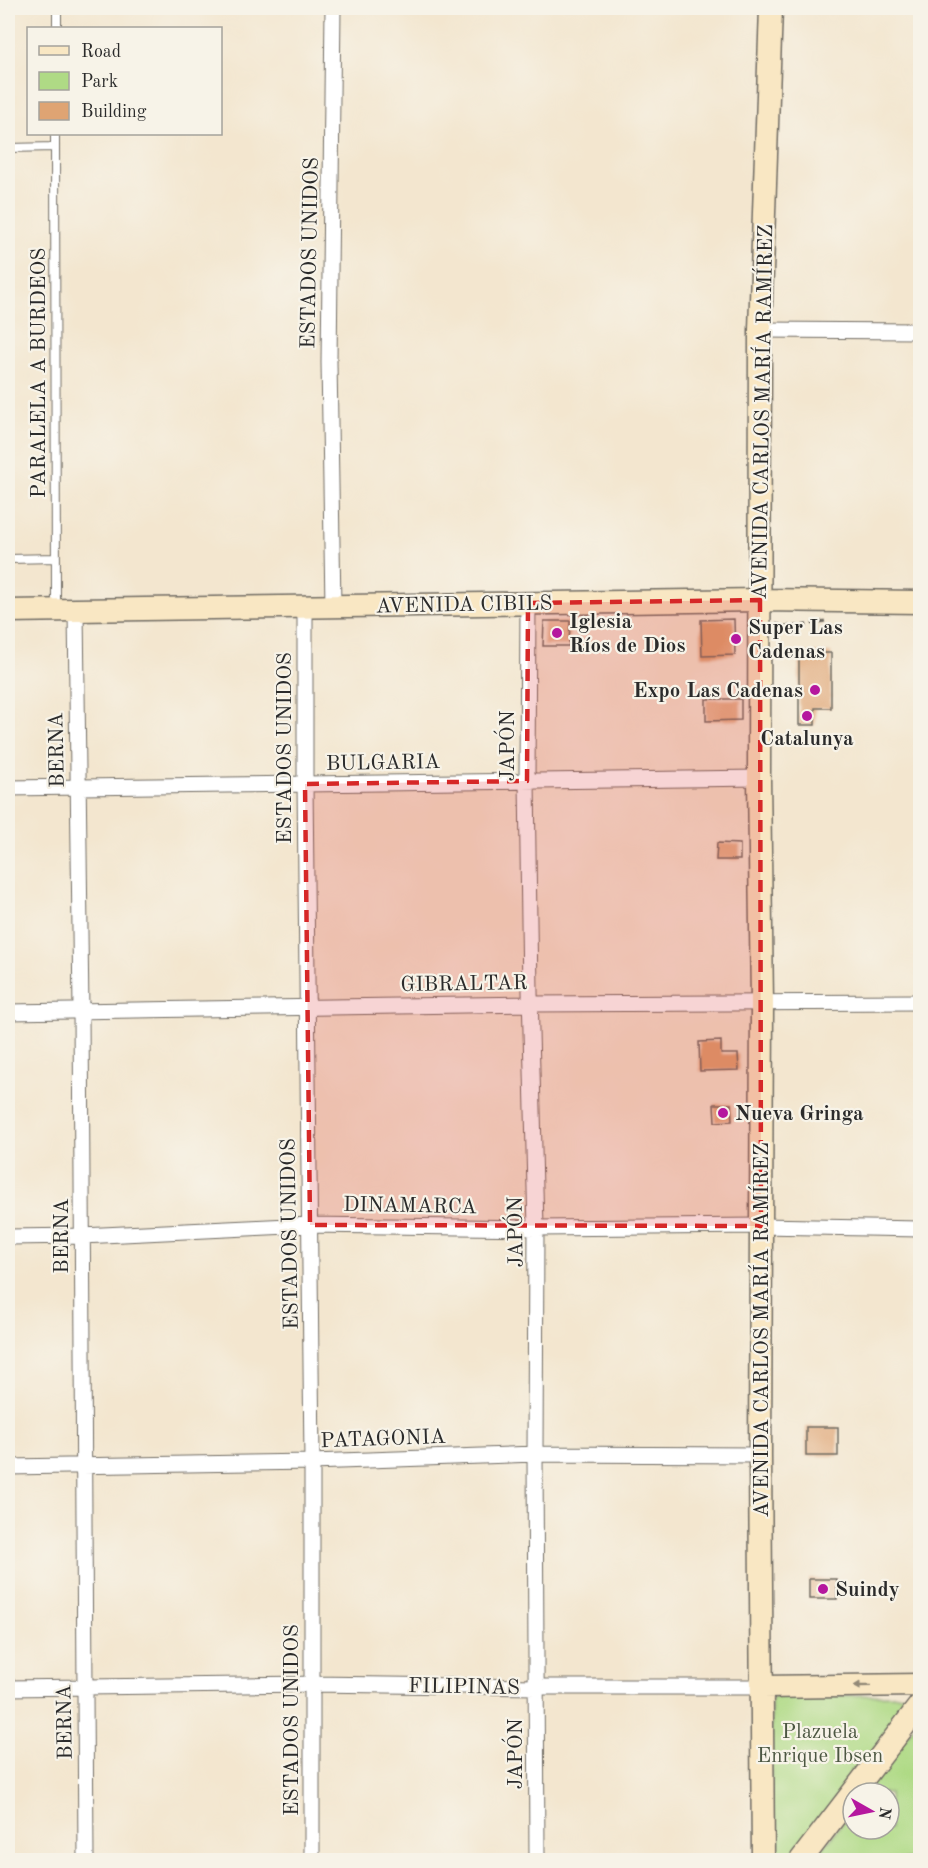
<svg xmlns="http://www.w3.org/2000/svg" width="928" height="1868" font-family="'Old Standard TT',serif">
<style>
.green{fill:#afda85;stroke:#6d8258;stroke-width:1.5}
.building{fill:#dfa473}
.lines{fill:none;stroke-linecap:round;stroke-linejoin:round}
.lane-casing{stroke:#716c64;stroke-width:10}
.street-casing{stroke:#716c64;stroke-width:17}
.secondary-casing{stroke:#716c64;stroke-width:25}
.path{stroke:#716c64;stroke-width:3;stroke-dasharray:4.5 4.5;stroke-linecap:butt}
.lane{stroke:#fff;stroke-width:8}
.street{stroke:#fff;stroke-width:15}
.secondary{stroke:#f9e7c3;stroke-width:22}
.oneway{fill:#928977}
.marked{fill:#d62828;fill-opacity:0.2;stroke:#d62828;stroke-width:4.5;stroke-dasharray:12 8;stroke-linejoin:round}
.poi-dot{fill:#b5179e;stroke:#f7f3e8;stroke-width:2}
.labels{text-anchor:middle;stroke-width:4.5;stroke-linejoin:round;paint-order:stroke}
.street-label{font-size:21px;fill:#2b2b2b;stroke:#f7f3e8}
.poi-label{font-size:21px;font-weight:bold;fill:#2b2b2b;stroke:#f7f3e8;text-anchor:start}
.park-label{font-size:21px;fill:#4c5742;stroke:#f7f3e8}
</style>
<rect width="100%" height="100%" fill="#f7f3e8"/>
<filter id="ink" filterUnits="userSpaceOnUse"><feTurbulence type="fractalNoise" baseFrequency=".0167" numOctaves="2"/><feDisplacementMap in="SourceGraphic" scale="12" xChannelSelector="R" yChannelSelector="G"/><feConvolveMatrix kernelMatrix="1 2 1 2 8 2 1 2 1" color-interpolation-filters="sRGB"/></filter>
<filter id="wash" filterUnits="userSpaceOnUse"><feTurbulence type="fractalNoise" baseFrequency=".008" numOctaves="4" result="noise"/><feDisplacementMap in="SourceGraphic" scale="24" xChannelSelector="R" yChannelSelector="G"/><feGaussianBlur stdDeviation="1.35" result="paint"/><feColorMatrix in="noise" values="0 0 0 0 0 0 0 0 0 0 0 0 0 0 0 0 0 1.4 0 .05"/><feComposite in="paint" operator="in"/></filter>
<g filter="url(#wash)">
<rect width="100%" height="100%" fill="#f3e6cf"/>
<!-- green -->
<path class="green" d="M 905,1695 L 910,1702 L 791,1860 L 771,1860 L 771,1700 L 774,1696 Z
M 920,1718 L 920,1860 L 814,1860 L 853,1808 L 853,1829 L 889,1829 L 889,1793 L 864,1793 Z"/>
<g id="blocks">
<!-- building -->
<path class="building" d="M 734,619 L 735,655 L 702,656 L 701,620 Z
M 544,621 L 570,621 L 569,646 L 543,646 Z
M 799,653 L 831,653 L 831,708 L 815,708 L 815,725 L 799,725 Z
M 706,699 L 741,699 L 741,720 L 706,721 Z
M 717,843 L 740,844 L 740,860 L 716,860 Z
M 721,1041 L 721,1054 L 738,1054 L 739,1070 L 700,1071 L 699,1042 Z
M 714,1104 L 731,1104 L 732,1121 L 715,1122 Z
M 806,1427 L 838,1427 L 838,1456 L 806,1456 Z
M 809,1579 L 837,1579 L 837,1599 L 809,1599 Z"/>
</g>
</g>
<g filter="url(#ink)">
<use href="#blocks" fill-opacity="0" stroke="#716c64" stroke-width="1.5"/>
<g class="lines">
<defs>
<path id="lane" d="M 57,28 L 57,8
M 55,134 L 56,608
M 8,148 L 55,147
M 8,559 L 56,558"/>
<path id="street" d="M 333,8 L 329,362 L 333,606
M 760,330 L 920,331
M 528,603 L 527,781 L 530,992 L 536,1228 L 535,1454 L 537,1860
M 305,607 L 305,784 L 312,1462 L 312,1860
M 76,611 L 81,1011 L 86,1860
M 8,788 L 759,778
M 8,1012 L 530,1004 L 920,1002
M 8,1237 L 82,1236 L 310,1225 L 536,1228 L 761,1226 L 920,1229
M 8,1467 L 312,1462 L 535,1454 L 760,1455
M 8,1688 L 312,1684 L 536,1687 L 762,1687"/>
<path id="secondary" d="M 8,611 L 760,600 L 920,602
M 762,1687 L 920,1685
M 763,1860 L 760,1455 L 762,1003 L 759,778 L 760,330 L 771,8
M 801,1860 L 920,1705"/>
</defs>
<!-- lane casing -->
<use href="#lane" class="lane-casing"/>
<!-- street casing -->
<use href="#street" class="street-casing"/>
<!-- secondary casing -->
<use href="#secondary" class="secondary-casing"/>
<!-- path -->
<path class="path" d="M 776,624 C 793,629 812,624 829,620"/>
<!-- lane -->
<use href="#lane" class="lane"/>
<!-- street -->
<use href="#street" class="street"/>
<!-- secondary -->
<use href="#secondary" class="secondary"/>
</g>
<!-- one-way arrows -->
<defs><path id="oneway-solid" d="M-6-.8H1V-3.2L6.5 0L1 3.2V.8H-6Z" transform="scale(1.5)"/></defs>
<use class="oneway" href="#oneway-solid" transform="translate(862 1686) rotate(179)"/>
</g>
<!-- marked area -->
<path class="marked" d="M 760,600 L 761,1226 L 310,1225 L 305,784 L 527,781 L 528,603 Z"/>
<!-- markers -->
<g class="poi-dot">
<circle cx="557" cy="633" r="6"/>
<circle cx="736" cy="639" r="6"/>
<circle cx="815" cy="690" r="6"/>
<circle cx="807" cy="716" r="6"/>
<circle cx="723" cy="1113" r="6"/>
<circle cx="823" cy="1589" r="6"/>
</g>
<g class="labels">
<!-- street labels -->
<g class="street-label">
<text transform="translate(309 253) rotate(-89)" y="7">ESTADOS UNIDOS</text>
<text transform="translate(38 373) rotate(-90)" y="7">PARALELA A BURDEOS</text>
<text transform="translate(762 412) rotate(-89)" y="7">AVENIDA CARLOS MARÍA RAMÍREZ</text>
<text transform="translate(464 604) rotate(-1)" y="7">AVENIDA CIBILS</text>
<text transform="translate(507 746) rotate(-90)" y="7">JAPÓN</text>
<text transform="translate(284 748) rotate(-90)" y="7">ESTADOS UNIDOS</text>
<text transform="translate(56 750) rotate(-91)" y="7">BERNA</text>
<text transform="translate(383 762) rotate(-1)" y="7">BULGARIA</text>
<text transform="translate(464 983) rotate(-1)" y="7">GIBRALTAR</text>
<text transform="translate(410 1205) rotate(1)" y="7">DINAMARCA</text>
<text transform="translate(515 1232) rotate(-91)" y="7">JAPÓN</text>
<text transform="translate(289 1234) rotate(-91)" y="7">ESTADOS UNIDOS</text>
<text transform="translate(61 1236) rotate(-90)" y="7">BERNA</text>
<text transform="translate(761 1330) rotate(-90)" y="7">AVENIDA CARLOS MARÍA RAMÍREZ</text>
<text transform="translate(383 1438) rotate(-2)" y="7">PATAGONIA</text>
<text transform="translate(464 1686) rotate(1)" y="7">FILIPINAS</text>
<text transform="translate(291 1720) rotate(-90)" y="7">ESTADOS UNIDOS</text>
<text transform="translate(64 1722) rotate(-91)" y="7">BERNA</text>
<text transform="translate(515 1754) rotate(-90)" y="7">JAPÓN</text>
</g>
<!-- poi labels -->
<g class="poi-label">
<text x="569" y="628">Iglesia<tspan x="569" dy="24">Ríos de Dios</tspan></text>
<text x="748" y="634">Super Las<tspan x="748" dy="24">Cadenas</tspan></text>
<text x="803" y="697" text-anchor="end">Expo Las Cadenas</text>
<text x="807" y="745" text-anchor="middle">Catalunya</text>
<text x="735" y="1120">Nueva Gringa</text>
<text x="835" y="1596">Suindy</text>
</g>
<!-- park labels -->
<g class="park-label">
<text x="820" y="1738">Plazuela<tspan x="820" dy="24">Enrique Ibsen</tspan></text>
</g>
</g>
<!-- margin -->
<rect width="928" height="1868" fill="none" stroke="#f7f3e8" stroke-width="30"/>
<!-- legend -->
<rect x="27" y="27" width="195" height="108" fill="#f7f3e8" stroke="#a5a39c" stroke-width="1.5"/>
<rect x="39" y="46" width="30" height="9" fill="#f9e7c3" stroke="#a5a39c" stroke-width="1.5"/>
<text x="81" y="57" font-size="18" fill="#2b2b2b">Road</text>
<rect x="39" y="72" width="30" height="18" fill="#afda85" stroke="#a5a39c" stroke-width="1.5"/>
<text x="81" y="87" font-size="18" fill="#2b2b2b">Park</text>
<rect x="39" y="102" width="30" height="18" fill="#dfa473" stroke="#a5a39c" stroke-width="1.5"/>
<text x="81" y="117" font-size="18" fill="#2b2b2b">Building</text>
<!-- north arrow -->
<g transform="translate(871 1811) rotate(99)"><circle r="28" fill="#f7f3e8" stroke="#a5a39c" stroke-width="1.5"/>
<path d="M0-4.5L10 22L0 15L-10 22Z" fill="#b5179e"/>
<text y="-9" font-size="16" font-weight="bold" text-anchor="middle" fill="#2b2b2b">N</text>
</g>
</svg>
